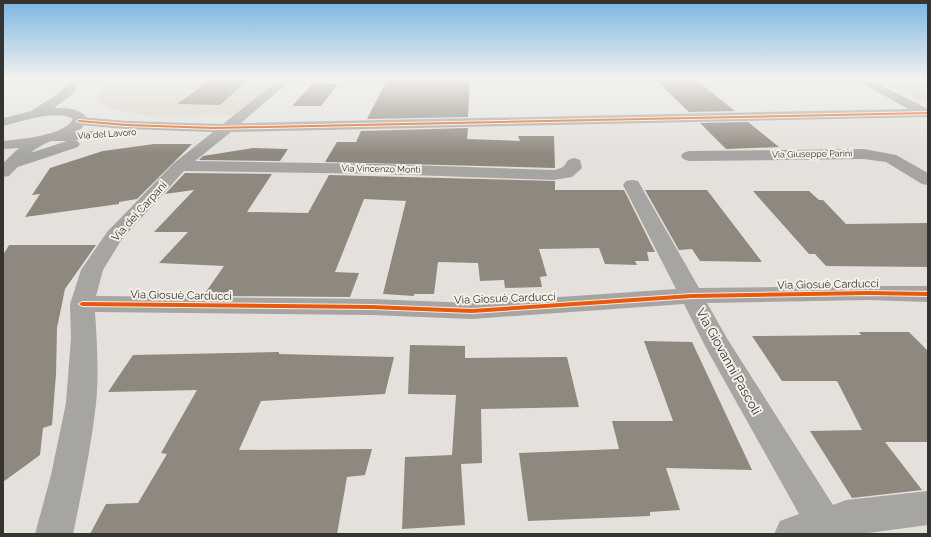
<svg xmlns="http://www.w3.org/2000/svg" width="931" height="537" font-family="Raleway,sans-serif">
<style>
.built{fill:#dad3ca}
.building{fill:#8f887e}
.lines{fill:none;stroke-linecap:round;stroke-linejoin:round}
.minor{fill:#a6a5a2;fill-rule:evenodd}
.major{fill:#a8a6a5;fill-rule:evenodd}
.cycleway-casing{stroke:#f4efe7;stroke-width:2}
.cycleway{fill:#e8590c;fill-rule:evenodd}
.labels{text-anchor:middle;stroke-width:4;stroke-linejoin:round;paint-order:stroke}
.far-street-label{font-size:9px;fill:#363431;stroke:#f4efe7}
.street-label{font-size:11px;fill:#363431;stroke:#f4efe7}
.near-street-label{font-size:13px;fill:#363431;stroke:#f4efe7}
</style>
<rect width="100%" height="100%" fill="#e4e1dc"/>
<!-- built -->
<path class="built" d="M 112,78 L 294,78 L 250,115 L 148,116 L 112,109 L 96,100 Z
M 872,78 L 928,78 L 928,101 L 921,101 Z"/>
<!-- building -->
<path class="building" d="M 214,78 L 250,78 L 220,105 L 177,104 Z
M 388,78 L 470,79 L 468,117 L 367,119 Z
M 658,78 L 694,78 L 735,111 L 689,112 L 656,80 L 659,80 Z
M 312,84 L 338,84 L 321,106 L 292,106 Z
M 748,122 L 779,147 L 726,149 L 700,123 Z
M 468,128 L 467,139 L 520,141 L 518,136 L 554,136 L 555,168 L 325,162 L 337,142 L 356,142 L 361,131 Z
M 154,144 L 192,144 L 137,199 L 119,202 L 119,204 L 25,217 L 40,194 L 32,195 L 50,168 L 103,151 Z
M 253,148 L 288,149 L 280,161 L 199,160 L 203,156 Z
M 185,173 L 272,174 L 247,212 L 308,213 L 329,175 L 555,181 L 555,190 L 624,190 L 655,252 L 647,252 L 649,261 L 635,261 L 637,265 L 605,264 L 599,248 L 539,249 L 547,276 L 540,277 L 542,287 L 505,288 L 504,280 L 480,281 L 478,263 L 438,262 L 434,294 L 414,294 L 414,296 L 383,294 L 406,201 L 364,199 L 335,272 L 359,273 L 350,297 L 203,296 L 224,266 L 159,263 L 188,232 L 154,232 L 194,190 L 165,194 Z
M 645,190 L 707,190 L 762,262 L 700,261 L 692,249 L 679,250 Z
M 753,191 L 809,191 L 819,200 L 823,200 L 846,224 L 928,223 L 928,267 L 826,266 L 815,254 L 809,254 Z
M 9,245 L 96,245 L 65,289 L 57,328 L 56,374 L 52,425 L 43,428 L 40,455 L 3,482 L 3,255 Z
M 859,332 L 909,332 L 928,351 L 928,442 L 885,442 L 922,490 L 852,498 L 810,431 L 862,430 L 837,381 L 782,381 L 752,336 L 861,335 Z
M 644,341 L 692,342 L 752,470 L 666,468 L 680,510 L 650,512 L 650,516 L 528,521 L 519,453 L 619,449 L 612,421 L 673,421 Z
M 410,345 L 465,346 L 465,358 L 567,357 L 579,407 L 481,409 L 482,463 L 461,464 L 465,525 L 402,529 L 405,457 L 452,455 L 456,395 L 408,394 Z
M 279,352 L 279,354 L 394,357 L 385,394 L 261,401 L 239,450 L 372,449 L 365,475 L 347,477 L 337,534 L 90,534 L 106,504 L 138,503 L 167,454 L 161,453 L 197,390 L 108,392 L 133,355 Z"/>
<g class="lines">
<!-- minor -->
<path class="minor" d="M 281,78 L 293,78 L 241,123 L 908,109 L 853,78 L 867,78 L 928,109 L 928,117 L 231,132 L 195,161 L 383,164 L 554,170 C 563,168 564,167 568,160 L 574,158 L 580,160 L 582,168 L 572,177 L 554,180 L 383,174 L 184,171 L 122,239 L 103,270 L 96,296 L 371,299 L 472,303 L 676,289 L 623,185 L 626,181 L 632,180 L 638,181 L 699,288 L 868,286 L 928,286 L 928,302 L 868,300 L 707,303 L 728,340 L 833,505 L 846,500 L 928,491 L 928,525 L 861,534 L 774,534 L 780,521 L 799,514 L 705,346 L 684,304 L 472,319 L 371,315 L 95,312 C 97,342 99,374 96,404 C 91,448 82,491 73,534 L 35,534 L 51,475 L 66,403 L 71,338 L 70,304 L 81,270 L 107,232 L 174,163 L 213,132 L 127,129 L 79,125 L 74,124 L 72,121 L 74,118 L 79,117 L 127,121 L 223,124 Z
M 105,130 L 110,131 L 112,134 L 110,137 L 76,140 L 80,144 L 78,147 L 12,169 L 6,167 L 4,164 L 6,161 L 67,141 L 43,141 L 41,138 L 43,135 Z
M 864,149 L 896,155 L 928,173 L 928,185 L 922,184 L 886,162 L 864,159 L 689,161 L 683,159 L 681,156 L 683,153 L 689,151 Z"/>
<!-- major -->
<path class="major" d="M 74,78 L 86,78 L 70,96 L 54,108 C 65,108 80,108 87,118 L 82,128 L 74,133 L 46,143 L 34,150 L 9,176 L 3,177 L 3,163 L 19,148 L 3,149 L 3,141 C 20,139 64,136 73,119 C 55,109 21,122 3,126 L 3,118 L 31,111 L 56,95 Z"/>
<defs>
<path id="cycleway" d="M 928,112 L 928,114 L 214,129 L 127,126 L 79,122 L 77,121 L 79,120 L 127,124 L 214,127 Z
M 868,291 L 928,292 L 928,296 L 868,295 L 692,298 L 472,313 L 371,309 L 82,306 L 79,304 L 82,302 L 371,305 L 472,309 L 692,294 Z"/>
</defs>
<!-- cycleway casing -->
<use href="#cycleway" class="cycleway-casing"/>
<!-- cycleway -->
<use href="#cycleway" class="cycleway"/>
</g>
<!-- sky -->
<linearGradient id="sky" x2="0" y2="1"><stop stop-color="#7ab5e2"/><stop offset="0.51" stop-color="#f3f2ef"/><stop offset="1" stop-color="#f3f2ef" stop-opacity="0"/></linearGradient>
<rect width="931" height="154" fill="url(#sky)"/>
<g class="labels">
<!-- far-street labels -->
<g class="far-street-label">
<text transform="translate(107 134) rotate(-4)" y="3">Via del Lavoro</text>
<text transform="translate(812 154) rotate(-1)" y="3">Via Giuseppe Parini</text>
<text transform="translate(381 169) rotate(1)" y="3">Via Vincenzo Monti</text>
</g>
<!-- street labels -->
<g class="street-label">
<text transform="translate(139 211) rotate(-48)" y="4">Via dei Carpani</text>
<text transform="translate(828 284) rotate(-1)" y="4">Via Giosuè Carducci</text>
<text transform="translate(181 295) rotate(1)" y="4">Via Giosuè Carducci</text>
<text transform="translate(505 298) rotate(-2)" y="4">Via Giosuè Carducci</text>
</g>
<!-- near-street labels -->
<g class="near-street-label">
<text transform="translate(729 361) rotate(61)" y="5">Via Giovanni Pascoli</text>
</g>
</g>
<!-- border -->
<rect width="931" height="537" fill="none" stroke="#363431" stroke-width="8"/>
</svg>
